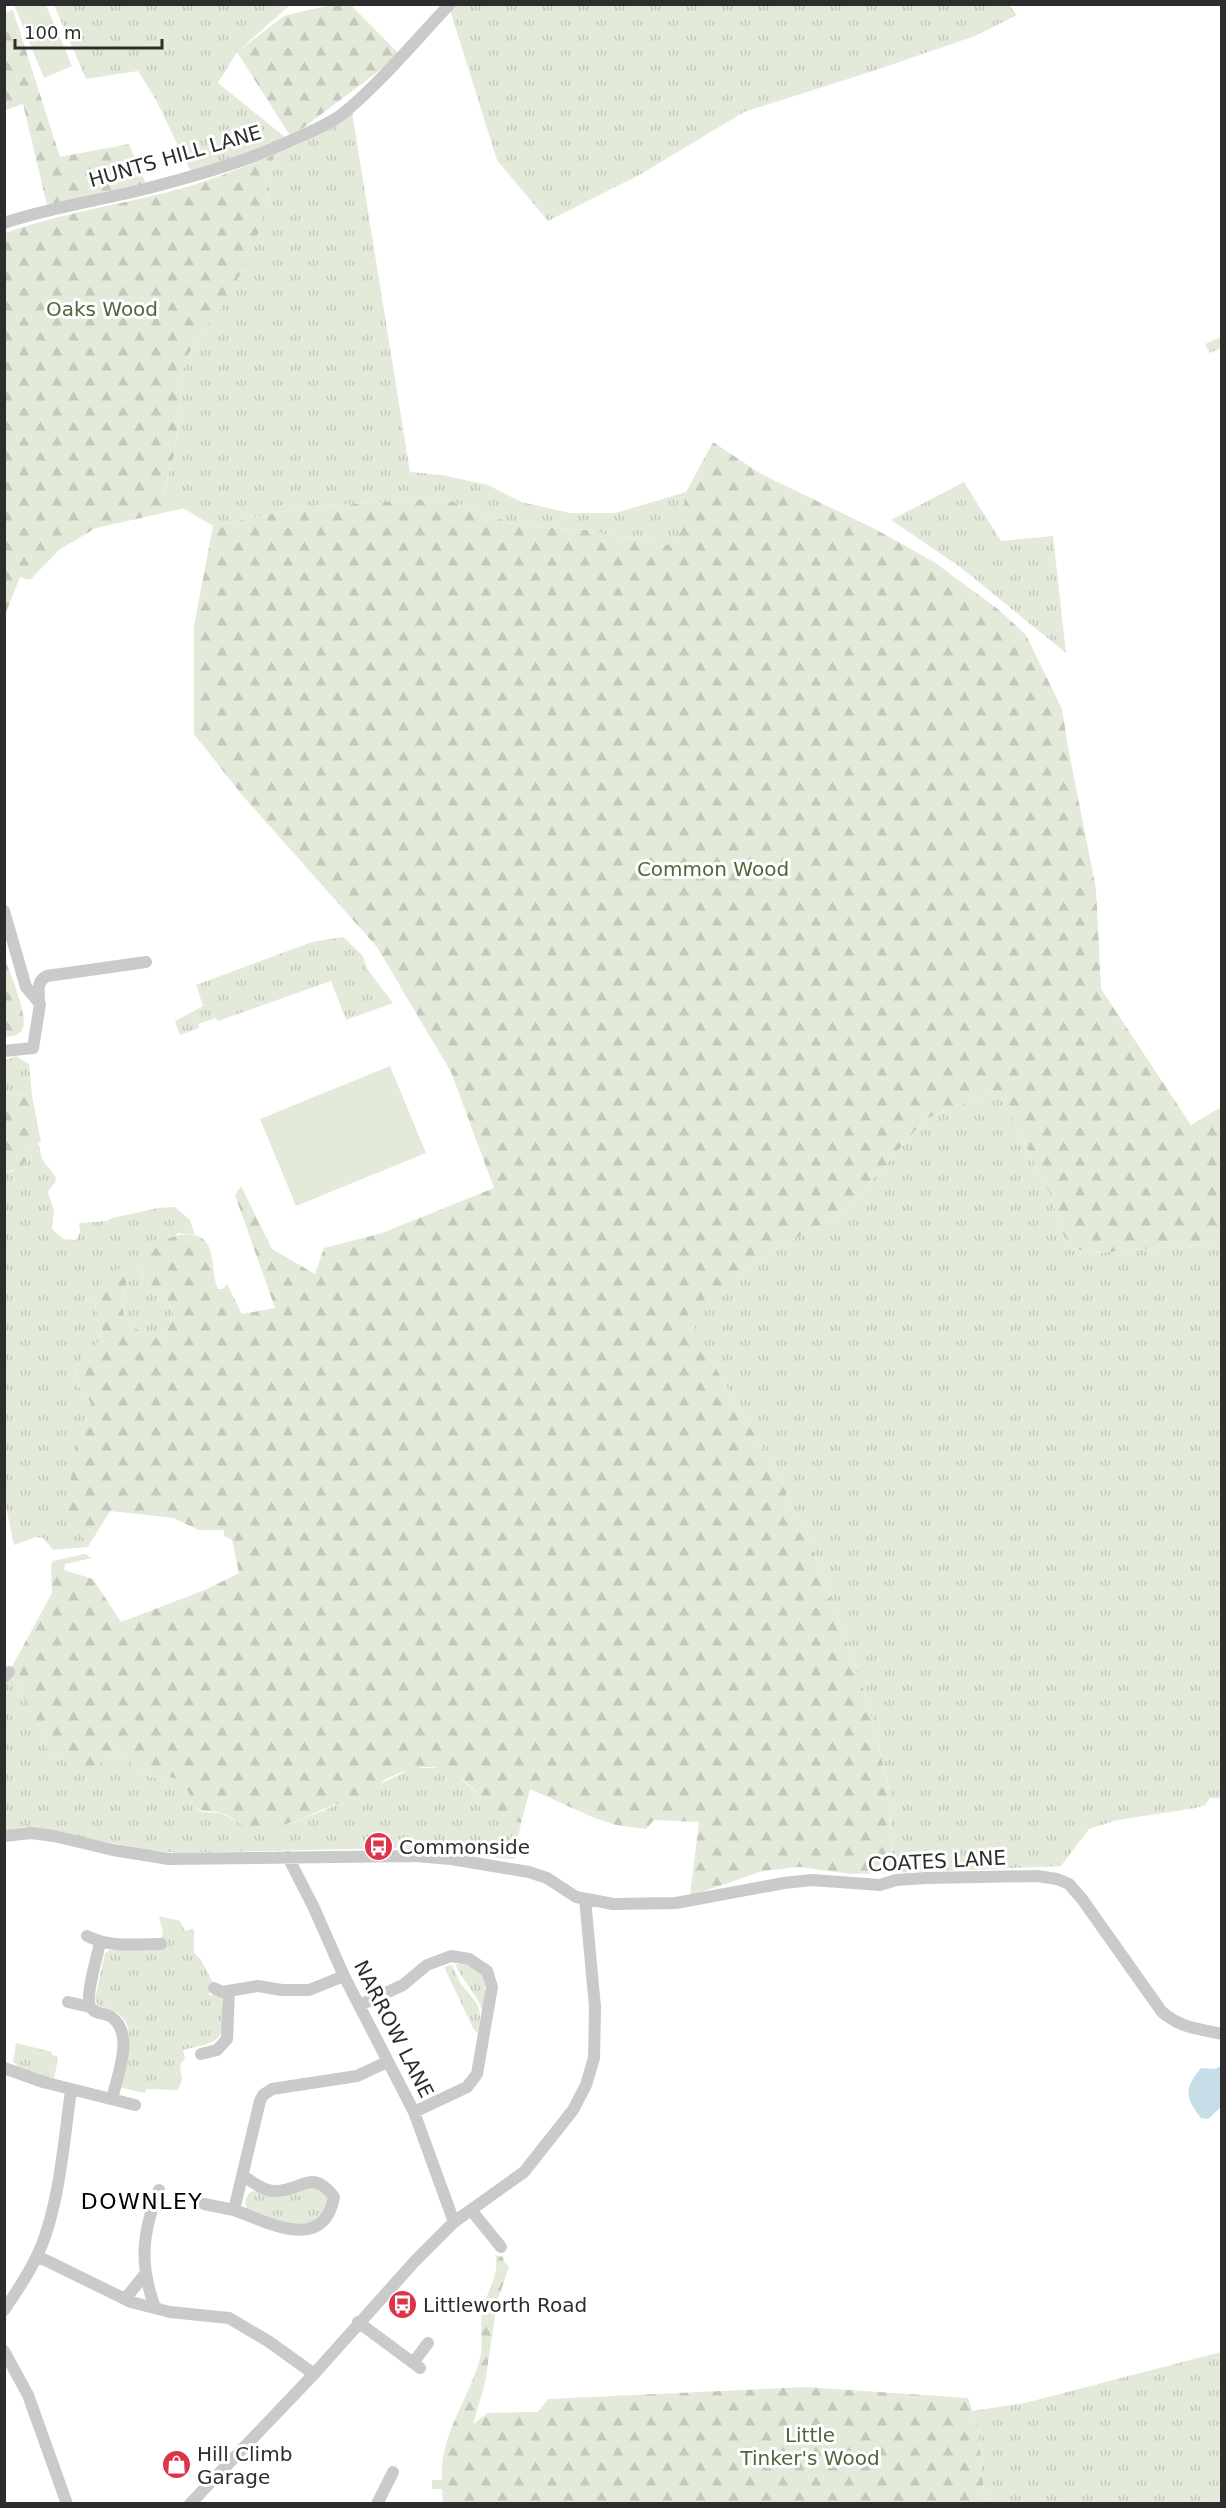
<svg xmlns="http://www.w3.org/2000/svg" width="1226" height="2508" font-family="'DejaVu Sans',sans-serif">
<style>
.grass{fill:url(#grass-tufts)}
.forest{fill:url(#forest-firs)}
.garden{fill:#e3eada}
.water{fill:#c7dee9}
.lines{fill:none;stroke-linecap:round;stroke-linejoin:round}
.minor{stroke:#cacaca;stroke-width:12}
.labels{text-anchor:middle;stroke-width:6;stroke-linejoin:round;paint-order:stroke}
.street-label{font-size:20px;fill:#2d2d2d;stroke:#fff}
.park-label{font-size:20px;fill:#52663c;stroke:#fff}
.poi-label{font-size:20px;fill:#2d2d2d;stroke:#fff;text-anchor:start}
.quarter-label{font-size:22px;letter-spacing:1.5px;fill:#000;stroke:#fff}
</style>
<defs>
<pattern id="grass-tufts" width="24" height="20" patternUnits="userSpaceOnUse" patternTransform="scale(1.5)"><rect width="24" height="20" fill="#e3eada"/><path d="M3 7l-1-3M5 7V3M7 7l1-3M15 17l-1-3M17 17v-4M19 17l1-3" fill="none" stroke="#c3c9bb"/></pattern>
<pattern id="forest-firs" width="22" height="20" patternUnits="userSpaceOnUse" patternTransform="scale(1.5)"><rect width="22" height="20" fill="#e3eada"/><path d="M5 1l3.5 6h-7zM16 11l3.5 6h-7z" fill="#c3c9bb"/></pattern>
</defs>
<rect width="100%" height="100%" fill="#fff"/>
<!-- grass -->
<path class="grass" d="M 454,4 L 1008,4 L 1017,15 L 975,36 L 876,70 L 744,112 L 641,174 L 548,221 L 497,160 L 450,10 Z
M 54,5 L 290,5 L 237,52 L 218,83 L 286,138 L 191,172 L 156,100 L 138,71 L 86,79 Z
M 352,112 L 410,472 L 442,475 L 488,485 L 521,502 L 570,513 L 616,513 L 686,492 L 678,543 L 658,546 L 633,537 L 607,535 L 588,530 L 516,525 L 442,498 L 297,508 L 213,526 L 163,496 L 175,451 L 184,361 L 202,333 L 266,208 L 274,155 L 299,144 Z
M 1221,337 L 1221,348 L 1210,353 L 1205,344 Z
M 964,482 L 1001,541 L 1053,536 L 1066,653 L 960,567 L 891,520 Z
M 343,937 L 363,956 L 367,969 L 393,1003 L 346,1020 L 331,981 L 218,1021 L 216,1018 L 198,1024 L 199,1028 L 180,1035 L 175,1021 L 203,1006 L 196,985 L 312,942 Z
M 16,1056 L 29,1064 L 32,1096 L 10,1095 L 5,1091 L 4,1061 Z
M 998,1090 L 1050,1194 L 1064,1236 L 1072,1248 L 1094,1253 L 1221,1243 L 1221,1798 L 1210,1798 L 1205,1805 L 1196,1808 L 1117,1820 L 1089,1829 L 1061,1866 L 892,1873 L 890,1791 L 867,1699 L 805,1528 L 787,1502 L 786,1489 L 713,1363 L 686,1312 L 772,1251 L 846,1211 L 925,1119 Z
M 38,1142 L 42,1159 L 55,1176 L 56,1181 L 48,1192 L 54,1211 L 52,1229 L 63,1239 L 76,1240 L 80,1232 L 79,1223 L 107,1221 L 112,1218 L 158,1208 L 175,1207 L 190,1220 L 195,1235 L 178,1233 L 143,1270 L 142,1277 L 168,1301 L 174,1312 L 167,1332 L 161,1339 C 126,1329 114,1315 128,1279 L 92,1299 C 99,1313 105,1330 96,1346 C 94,1350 89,1352 85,1355 C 76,1364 74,1374 75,1386 L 81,1388 L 91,1403 L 67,1526 L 81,1533 L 88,1547 L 53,1550 L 43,1538 L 36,1537 L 14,1545 L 4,1497 L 4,1172 L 13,1171 L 27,1146 Z
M 9,1672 L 38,1722 L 48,1751 L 69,1763 L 107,1756 L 120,1750 C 129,1762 137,1773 152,1777 C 156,1778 161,1777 166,1777 C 183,1777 189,1789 192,1804 L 202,1812 L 221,1813 L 245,1826 L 288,1824 L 325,1810 L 413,1768 L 445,1768 L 454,1773 L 503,1815 L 521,1823 L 514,1859 L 396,1848 L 178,1853 L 149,1850 L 25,1827 L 5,1830 L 4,1681 Z
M 159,1916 L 180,1921 L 185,1931 L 194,1929 L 194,1953 L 201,1960 L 212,1981 L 209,1995 L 219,1994 L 222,1998 C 227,2041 222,2041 183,2050 L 185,2058 L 180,2065 L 182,2080 L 178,2090 L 146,2089 L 145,2093 L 119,2087 C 126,2052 146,2015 98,2006 L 95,1999 L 105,1953 L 110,1950 L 116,1950 L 117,1948 L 160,1941 L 163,1933 Z
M 455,1964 C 491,1964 486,1986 483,2012 C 477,1994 463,1982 455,1964 Z
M 452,1965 C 455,1970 457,1977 460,1982 C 476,2005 484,2002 478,2033 L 474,2030 L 444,1967 Z
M 16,2043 L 52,2052 L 52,2055 L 58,2057 L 54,2080 C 39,2076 24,2074 13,2062 Z
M 312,2187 L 324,2189 L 330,2208 L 304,2229 L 247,2210 C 244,2202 245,2195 253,2191 L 280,2197 Z
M 1221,2352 L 1221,2503 L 985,2503 L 978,2428 L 972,2411 L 1025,2403 Z"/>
<!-- forest -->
<path class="forest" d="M 350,4 L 400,55 L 291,137 L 237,52 L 284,16 L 330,5 Z
M 13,10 L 60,157 L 129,144 L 146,184 L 47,205 L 23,104 L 5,110 L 5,13 Z
M 274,155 L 266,208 L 254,247 L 225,303 L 202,333 L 184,361 L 175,451 L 163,495 L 185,508 L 96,528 L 60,549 L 30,580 L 20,577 L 5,615 L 5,233 C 64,212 126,204 187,187 C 216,178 245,166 274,155 Z
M 713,442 L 761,474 L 875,529 L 934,562 L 999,610 L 1026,635 L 1062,709 L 1068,747 L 1096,889 L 1101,989 L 1191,1125 L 1221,1107 L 1221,1243 L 1094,1253 L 1072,1248 L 1064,1236 L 1050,1194 L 998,1090 L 925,1119 L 846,1211 L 772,1251 L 687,1312 L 713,1363 L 786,1489 L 787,1502 L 805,1528 L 867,1699 L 890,1792 L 892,1873 L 851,1874 L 799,1867 L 763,1871 L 690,1896 L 699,1822 L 654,1820 L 646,1829 L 616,1825 L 592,1817 L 530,1789 L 521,1823 C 481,1812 470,1766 426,1767 C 416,1767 391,1775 383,1781 C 377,1786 376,1794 368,1798 C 359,1802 347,1801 337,1804 C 308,1814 277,1835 245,1826 C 237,1823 230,1815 221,1813 C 207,1809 205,1815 192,1804 C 189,1789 183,1777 166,1777 C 161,1777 156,1778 152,1777 C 137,1773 129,1762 120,1750 L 107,1756 L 95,1769 L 69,1763 L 48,1751 L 38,1722 L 9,1672 L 52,1593 L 51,1565 L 53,1561 L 84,1554 L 92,1558 L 65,1564 L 64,1570 L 93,1579 L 121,1622 L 205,1590 L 239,1573 L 232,1540 L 224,1536 L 224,1530 L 199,1530 L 173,1518 L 110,1511 L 88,1547 L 81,1533 L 67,1526 L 65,1517 L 76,1445 L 91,1403 L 81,1388 L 75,1386 C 74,1374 76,1364 85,1355 C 89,1352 94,1350 96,1346 C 105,1330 99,1313 92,1299 C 96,1283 109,1276 122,1267 L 128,1279 C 114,1315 126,1329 161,1339 L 167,1332 L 174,1312 L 168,1301 L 142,1277 C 146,1253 165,1232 190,1235 C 194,1235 200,1236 203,1239 C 216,1250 211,1275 218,1289 L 223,1289 L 227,1284 L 242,1314 L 275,1308 L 235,1195 L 241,1186 L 272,1249 L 315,1274 L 324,1248 L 382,1233 L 494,1188 L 451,1072 L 377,947 L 242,795 L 194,734 L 194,626 L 213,526 L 297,508 L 442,498 L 516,525 L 588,530 L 607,535 L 633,537 L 658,546 L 677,543 L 686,492 Z
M 4,957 C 9,971 30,1018 22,1030 C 18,1036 11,1036 5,1037 Z
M 5,1091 L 10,1095 L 32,1096 L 41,1142 L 27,1146 L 28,1155 L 22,1167 L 5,1172 Z
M 495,2255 L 503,2257 L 504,2262 L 509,2266 L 497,2303 L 485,2383 L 473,2424 L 488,2413 L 538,2412 L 548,2399 L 805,2387 L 968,2398 L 978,2428 L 985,2503 L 443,2503 L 442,2489 L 432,2489 L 432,2480 L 442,2480 C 439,2437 467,2402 479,2362 C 485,2345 478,2326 483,2308 C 487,2291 501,2272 495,2255 Z"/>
<!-- garden -->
<path class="garden" d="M 14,5 L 46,5 L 72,66 L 44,78 Z
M 390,1066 L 426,1153 L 296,1206 L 260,1119 Z"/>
<!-- water -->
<path class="water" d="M 1221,2066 L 1220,2108 L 1208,2119 L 1201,2118 C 1185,2097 1184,2088 1201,2068 L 1215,2069 Z"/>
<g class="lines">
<!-- minor -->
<path class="minor" d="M 4,223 C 49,208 96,201 141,190 C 191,177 242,163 288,142 C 307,133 329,125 345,112 C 383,80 415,41 450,4
M 4,911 L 26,987 L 40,1004 L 33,1048 L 4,1051
M 39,1001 C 39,991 36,981 47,976 L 146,962
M 4,1677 L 9,1672
M 4,1836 L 31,1833 L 54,1836 L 113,1850 L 169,1859 L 415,1856 L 451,1859 L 529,1872 L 547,1878 L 576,1897 L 613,1904 L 676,1903 L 784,1883 L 812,1880 L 880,1885 L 896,1880 L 926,1878 L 1037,1876 L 1057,1879 L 1069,1884 L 1082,1899 L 1162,2012 C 1183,2029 1196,2028 1222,2034
M 288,1857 L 314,1908 L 344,1976 L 414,2112 L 454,2222
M 87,1936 C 111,1948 135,1944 161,1944
M 100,1942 C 98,1955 85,1995 90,2006 C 93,2014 104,2013 110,2016 C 136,2032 117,2076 112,2099
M 214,1988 L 222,1992 L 258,1986 L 282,1990 L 309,1990 L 344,1976
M 68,2002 L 90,2007
M 360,2005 L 403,1985 L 427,1965 L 451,1956 L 469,1959 L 487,1971 L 492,1987 L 477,2074 L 467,2087 L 414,2112
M 201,2054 L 217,2050 L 227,2039 L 229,1991
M 4,2068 L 43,2082 L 135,2105
M 243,2176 C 253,2182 262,2190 273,2191 C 301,2193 311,2166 334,2197 C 323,2254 268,2222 234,2210 L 260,2101 L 263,2095 L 272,2089 L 357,2076 L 387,2062
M 204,2204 L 234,2210
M 471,2210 L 501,2247
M 37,2256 L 131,2302 L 170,2312 L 229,2318 L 268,2341 L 314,2374
M 125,2299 L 146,2273
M 155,2308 C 139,2263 142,2233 159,2190
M 4,2310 C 16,2293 27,2276 36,2258 C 59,2212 64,2140 71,2090
M 358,2322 L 420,2368
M 4,2351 L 28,2395 L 67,2504
M 413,2363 L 428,2343
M 190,2504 L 314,2374 L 415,2261 L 454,2222 L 524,2172 L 573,2110 L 586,2085 L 594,2058 L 595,2007 L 585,1899
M 377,2504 L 393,2472"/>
</g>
<!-- icons -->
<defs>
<symbol id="bus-disc" viewBox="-11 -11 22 22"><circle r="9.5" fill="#de3449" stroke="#fff"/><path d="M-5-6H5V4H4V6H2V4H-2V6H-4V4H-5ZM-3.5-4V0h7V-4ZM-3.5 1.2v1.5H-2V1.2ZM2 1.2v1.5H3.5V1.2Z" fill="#fff"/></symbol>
<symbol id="shop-disc" viewBox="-11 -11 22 22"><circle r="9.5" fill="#de3449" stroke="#fff"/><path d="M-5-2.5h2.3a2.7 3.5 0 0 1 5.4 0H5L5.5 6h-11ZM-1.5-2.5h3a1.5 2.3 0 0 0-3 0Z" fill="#fff"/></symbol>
</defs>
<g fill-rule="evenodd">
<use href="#bus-disc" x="362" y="1830" width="33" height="33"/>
<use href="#bus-disc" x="386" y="2288" width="33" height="33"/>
<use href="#shop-disc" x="160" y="2448" width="33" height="33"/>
</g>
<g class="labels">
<!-- street labels -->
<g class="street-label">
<text transform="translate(175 156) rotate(-16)" y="7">HUNTS HILL LANE</text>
<text transform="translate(937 1861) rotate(-3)" y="7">COATES LANE</text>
<text transform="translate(394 2029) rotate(63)" y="7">NARROW LANE</text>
</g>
<!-- park labels -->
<g class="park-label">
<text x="102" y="316">Oaks Wood</text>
<text x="713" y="876">Common Wood</text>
<text x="810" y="2442">Little<tspan x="810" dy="23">Tinker's Wood</tspan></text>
</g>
<!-- poi labels -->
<g class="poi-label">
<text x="399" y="1854">Commonside</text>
<text x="423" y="2312">Littleworth Road</text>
<text x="197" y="2461">Hill Climb<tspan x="197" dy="23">Garage</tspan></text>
</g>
<!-- quarter labels -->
<g class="quarter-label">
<text x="142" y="2209">DOWNLEY</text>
</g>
</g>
<!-- border -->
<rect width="1226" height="2508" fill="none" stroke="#2d2d2d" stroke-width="12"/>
<!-- scale -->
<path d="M15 39v9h147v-9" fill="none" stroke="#2d2d2d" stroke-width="3"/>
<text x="24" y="39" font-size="18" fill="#2d2d2d" stroke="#ffffff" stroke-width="4.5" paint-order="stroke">100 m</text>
</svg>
